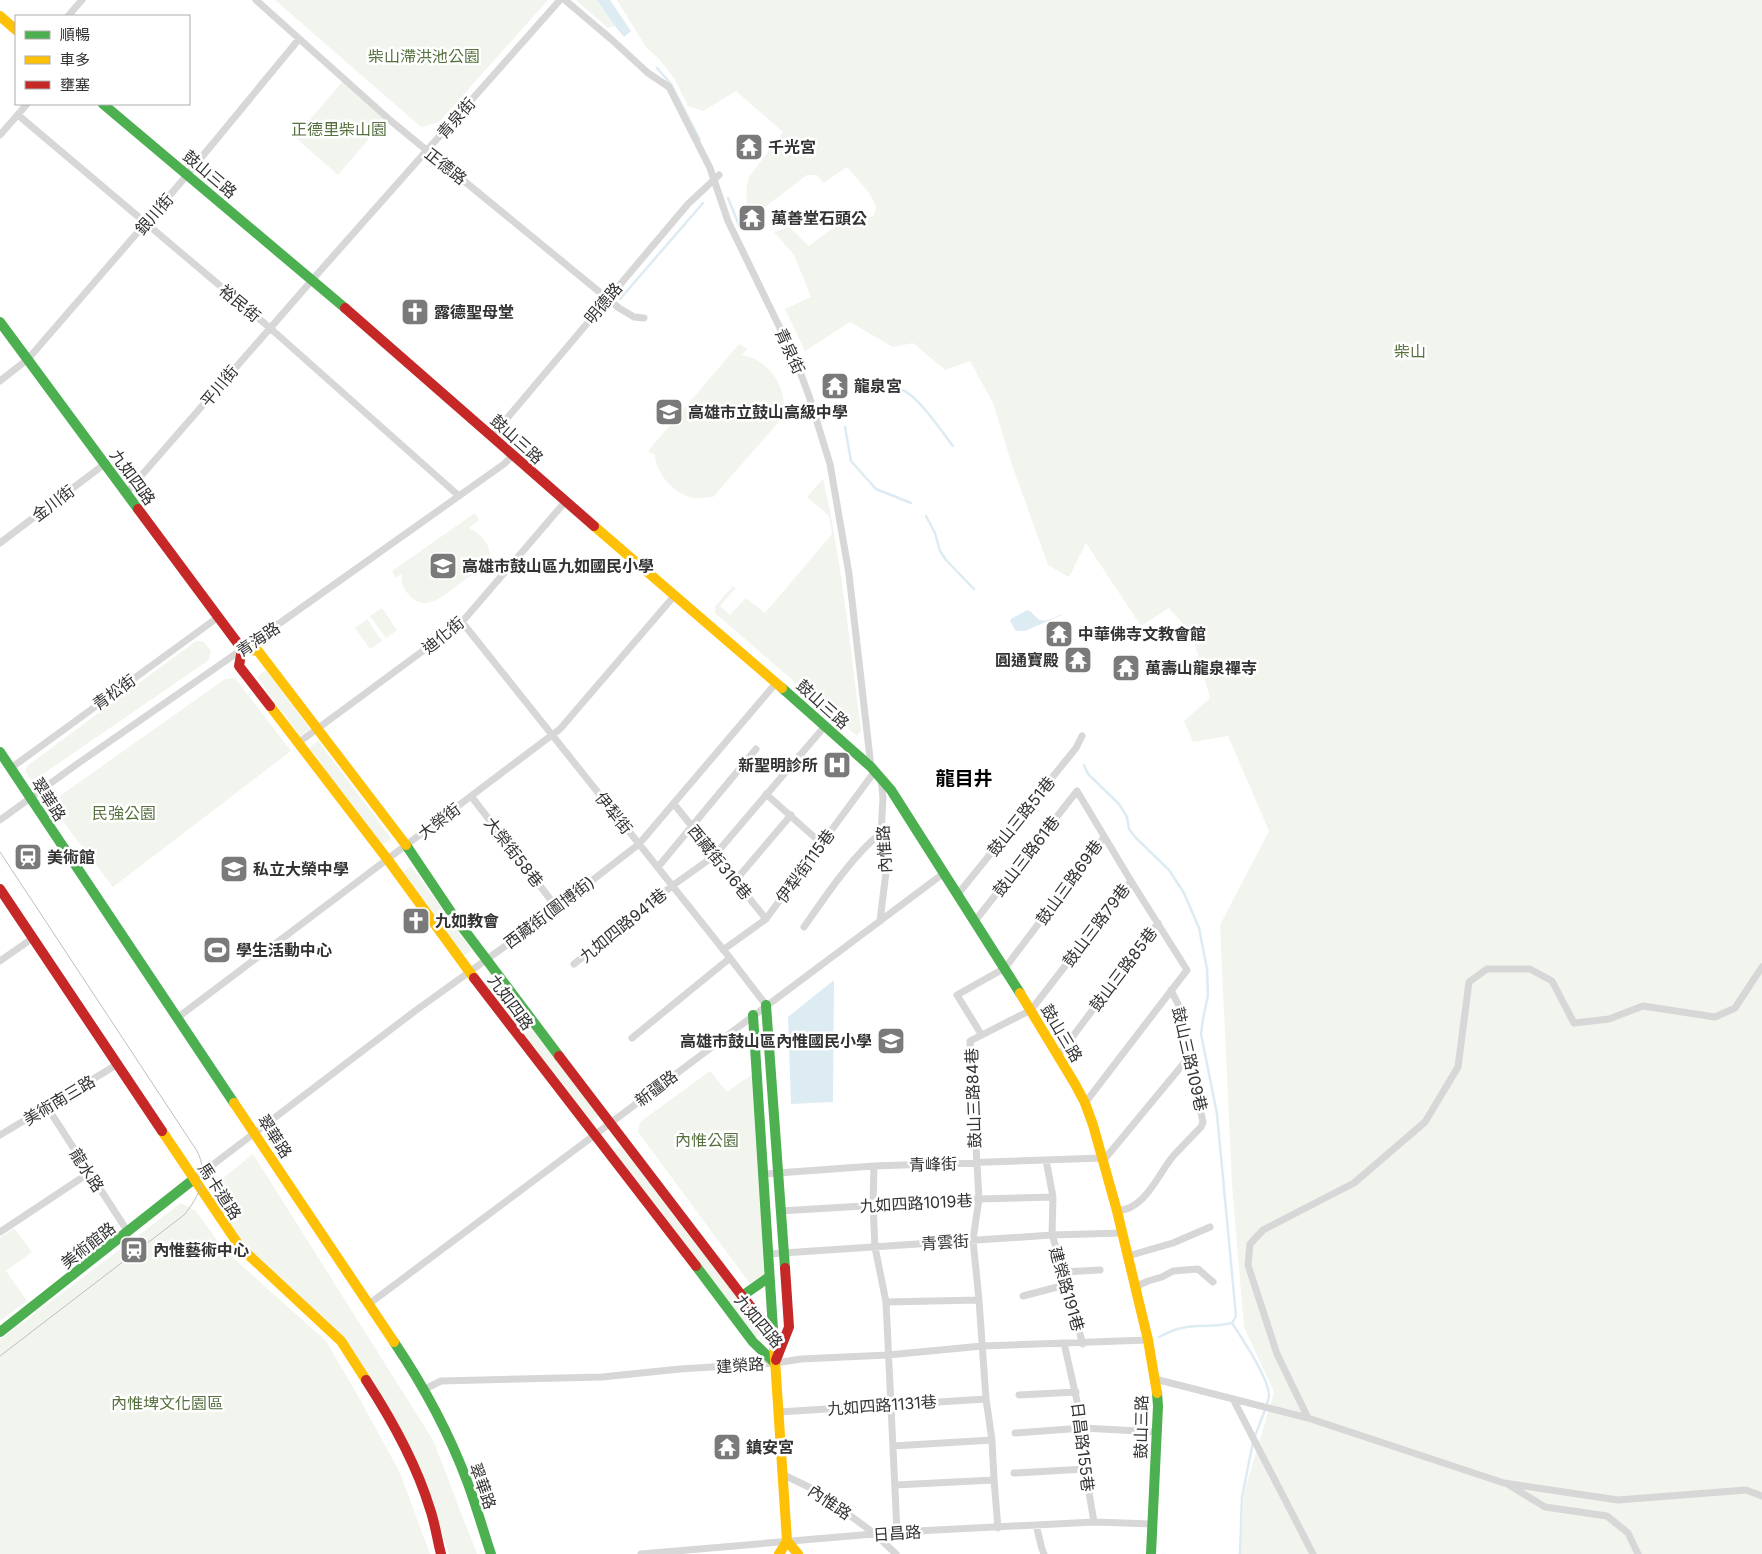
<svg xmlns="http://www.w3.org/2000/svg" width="1762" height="1554" font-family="Inter,'Noto Sans TC',sans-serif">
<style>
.green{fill:#f1f5ed}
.water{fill:#ddebf3}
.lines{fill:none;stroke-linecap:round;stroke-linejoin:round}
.stream{stroke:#ddebf3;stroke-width:2.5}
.street{stroke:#d7d7d7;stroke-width:7}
.fast{stroke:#4caf50;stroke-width:10}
.slow{stroke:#ffc107;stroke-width:10}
.jam{stroke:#c62828;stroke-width:10}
.tram{stroke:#bebebe;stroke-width:1}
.labels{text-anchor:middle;stroke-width:5;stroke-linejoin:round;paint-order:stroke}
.park-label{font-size:16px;fill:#56703f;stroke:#fff}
.street-label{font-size:16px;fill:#333;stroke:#fff}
.poi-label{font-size:16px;font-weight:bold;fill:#333;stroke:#fff;text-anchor:start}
.quarter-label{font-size:19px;font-weight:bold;fill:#000;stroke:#fff}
</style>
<rect width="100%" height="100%" fill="#fff"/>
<!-- green -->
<path class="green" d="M 275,0 L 548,0 L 439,122 L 421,127 Z
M 576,0 L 597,0 L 615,26 L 608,28 Z
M 617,0 L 1762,0 L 1762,1554 L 1241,1554 L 1244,1493 L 1274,1392 L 1244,1327 L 1232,1185 L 1220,925 L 1269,831 L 1228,736 L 1193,742 L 1184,721 L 1210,698 L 1192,634 L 1169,608 L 1141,626 L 1086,543 L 1069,577 L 1048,565 L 1012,465 L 993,403 L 970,361 L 945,370 L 913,343 L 893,347 L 850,322 L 805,351 L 785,309 L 811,297 L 794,255 L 774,232 L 789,227 L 809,246 L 845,219 L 853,221 L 874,216 L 876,207 L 870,194 L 847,167 L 823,183 L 817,175 L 807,175 L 761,210 L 749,210 C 745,200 746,187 749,177 L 783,132 L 736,91 L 703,111 L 688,106 L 674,78 L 658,58 L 646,47 Z
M 342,82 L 385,120 L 338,175 L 295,137 Z
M 739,344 L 747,349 L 742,355 C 771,360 787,388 784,416 L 713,497 C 707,497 699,499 693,498 C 674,494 656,474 655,455 L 648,451 Z
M 823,479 C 842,561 850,647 861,731 L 857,736 L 715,613 L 715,606 L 733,586 L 736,588 L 720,606 L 730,615 L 746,598 L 765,613 L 832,534 L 829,516 L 807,497 Z
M 475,513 L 479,520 L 469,528 C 481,534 498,550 485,565 C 479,571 470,576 463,581 C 448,592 426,615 409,595 C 403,588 401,583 402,574 L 396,578 L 392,571 Z
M 382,608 L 397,630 L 386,638 L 370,616 Z
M 367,619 L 382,641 L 370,649 L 355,628 Z
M 196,641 L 203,641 L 211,651 L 209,660 L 40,776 L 31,780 L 25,771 L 27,766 Z
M 266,670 L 310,729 L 300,736 L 257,677 Z
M 235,678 L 291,751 L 113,887 L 57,814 L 57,798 L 225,679 Z
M 318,741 L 391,838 L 382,845 L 309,748 Z
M 411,866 L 472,950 L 462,957 L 401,873 Z
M 492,977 L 599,1115 L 590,1122 L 482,984 Z
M 710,1071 L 727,1092 L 754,1073 L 764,1275 L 751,1285 L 638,1132 L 640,1122 Z
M 622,1145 L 764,1332 L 755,1338 L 614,1151 Z
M 253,1154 L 433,1440 L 477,1554 L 449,1554 L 433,1507 L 340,1335 L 242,1245 L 212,1202 L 213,1193 L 217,1183 Z
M 181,1203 L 196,1211 L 219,1243 L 240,1264 L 326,1341 L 361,1401 L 400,1473 L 430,1554 L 0,1554 L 0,1340 Z
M 14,1228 L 32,1252 L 6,1271 L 27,1301 L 0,1321 L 0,1238 Z"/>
<!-- water -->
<path class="water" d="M 597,0 L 610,0 L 631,31 L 624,37 L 615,26 Z
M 1027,610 C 1032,612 1033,614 1037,618 C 1045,625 1056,615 1064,614 L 1025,631 L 1016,631 L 1010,621 L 1011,619 Z
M 834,980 L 833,1102 L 791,1104 L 788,1017 Z"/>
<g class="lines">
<!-- stream -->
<path class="stream" d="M 657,68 L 671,84 L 700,140
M 728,198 L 739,225
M 620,299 L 703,203
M 899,389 C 915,391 942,432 953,446
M 845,427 L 851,461 L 876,489 L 911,503
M 926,516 L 935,533 L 940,551 L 946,560 L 974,589
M 1084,765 L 1088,774 L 1119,804 L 1127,817 L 1129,829 L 1137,839 L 1169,870 L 1184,893 L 1199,928 L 1207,969 L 1208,995 L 1203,1019 L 1201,1034 L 1217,1114 L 1236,1316 L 1232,1323 C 1242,1338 1270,1380 1269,1396 C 1268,1405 1258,1427 1255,1436
M 1159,1337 C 1170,1331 1184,1326 1197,1326 C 1209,1326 1220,1326 1232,1323
M 1240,1554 L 1242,1497 L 1253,1442"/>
<!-- street -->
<path class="street" d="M 256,0 L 391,121 L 619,308 L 634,317 L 644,318
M 565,0 L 611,39 L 648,73 L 669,87 L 710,168 L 728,221 L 796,361 L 809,396 L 830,464 L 849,574 L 871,767
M 68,16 L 82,0
M 18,115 L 270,328 L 459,496
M 0,135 L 27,104
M 0,381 L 28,359 L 182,181 L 299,39
M 492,436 L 688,204 L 719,175
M 127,492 L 320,271 L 560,0
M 0,543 L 106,463
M 462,622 L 730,958 L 766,1005
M 298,743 L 462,622 L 565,502
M 11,768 L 217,618
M 766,794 L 822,844
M 471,796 L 557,908
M 674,804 L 766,919
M 0,820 L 80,762 L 263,635 L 504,464 L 513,455
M 658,867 L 756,749
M 735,881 L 791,815
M 958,894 L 1076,748 L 1082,736
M 880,921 L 886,872 L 881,833 L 883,798 L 881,779
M 975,921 L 1077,791 L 1131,881 L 1187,970 L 1085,1103
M 804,927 C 825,897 853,855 881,833
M 723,950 L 766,919 L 875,771
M 0,961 L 33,938
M 574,964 L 672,886 L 714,856 L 825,726
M 1762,967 L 1735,1008 L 1715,1017 L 1643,1006 L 1609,1019 L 1574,1023 L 1552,981 L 1530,969 L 1487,969 L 1469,982 L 1458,1067 L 1425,1122 L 1354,1183 L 1263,1230 L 1250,1244 L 1248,1265 L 1277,1354 L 1308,1418 L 1504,1483 L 1618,1500 L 1746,1490 L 1762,1496
M 177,1018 L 560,729 L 675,595
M 981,1034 L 957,995 L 1005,968 L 1104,837
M 632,1038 L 730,958
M 1058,1056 L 1158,923
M 47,1107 L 128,1232
M 0,1135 L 118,1064
M 1046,1160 L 1053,1197 L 1052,1235 L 1064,1272 L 1065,1285 L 1083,1344
M 1103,1161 L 1189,1057
M 874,1166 L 873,1205 L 875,1247 L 886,1302
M 764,1174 L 874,1166 L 1102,1158
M 194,1179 L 415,1011 L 540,921 L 639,844 L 776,683
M 780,1211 L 979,1199 L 1053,1197
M 1117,1211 C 1146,1209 1157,1175 1174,1155 C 1183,1146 1192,1136 1201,1127 L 1203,1122 L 1181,1023 L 1181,1010 L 1171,990
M 0,1232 L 89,1173
M 768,1254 L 1052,1235 L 1122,1233
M 1128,1256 L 1173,1243 L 1210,1227
M 1064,1272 L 1100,1270
M 1135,1287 L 1148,1281 L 1162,1277 L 1173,1271 L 1198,1269 L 1213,1282
M 1023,1296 L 1065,1285
M 369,1304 L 944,873
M 1064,1343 L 1083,1428 L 1085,1469 L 1094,1522
M 1155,1379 L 1308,1418
M 423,1390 L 441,1381 L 602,1377 L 680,1369 L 775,1363 L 801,1359 L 888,1355 L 982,1346 L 1148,1340
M 1019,1395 L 1076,1392
M 1233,1399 L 1313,1554
M 779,1412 L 986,1399
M 1015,1433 L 1083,1428 L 1157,1432
M 893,1446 L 992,1440
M 1014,1473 L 1085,1469
M 784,1475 L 817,1491 L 875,1534 L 896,1554
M 994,1480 L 992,1440 L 986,1399 L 979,1300 L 973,1240 L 979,1199 L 970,1041 L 1031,1010 L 1131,881
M 895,1485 L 994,1480 L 998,1528
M 1509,1485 L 1545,1507 L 1607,1516 L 1628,1533 L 1638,1554
M 1036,1525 L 1042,1549 L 1044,1554
M 897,1532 L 886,1302 L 979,1300
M 641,1554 L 897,1532 L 1094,1522 L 1153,1524"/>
<!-- fast -->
<path class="fast" d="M 103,104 L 345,308
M 0,322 L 138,509
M 782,688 L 871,767 L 891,790 L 1020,993
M 0,752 L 234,1103
M 406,845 L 453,915 L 559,1056
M 766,1005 L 785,1268
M 753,1015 L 774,1345
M 696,1266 L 753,1342 L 775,1363
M 742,1296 L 769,1277
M 0,1332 L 194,1179
M 394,1342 C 423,1385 449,1433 467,1481 C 476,1505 483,1530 491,1554
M 1151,1554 L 1158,1406 L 1157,1393"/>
<!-- slow -->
<path class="slow" d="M 0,16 L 16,30
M 594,526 L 782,688
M 242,649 L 258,651 L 406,845
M 270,706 L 388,860 L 474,978
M 1020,993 L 1075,1084 L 1085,1103 L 1093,1125 L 1117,1211 L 1148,1340 L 1157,1393
M 234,1103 L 394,1342
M 162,1131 L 240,1247 L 341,1341 L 366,1380
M 774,1345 L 787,1541 L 779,1554
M 787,1541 L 798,1554"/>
<!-- jam -->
<path class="jam" d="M 345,308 L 594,526
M 138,509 L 242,649 L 239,666 L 270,706
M 0,889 L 162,1131
M 474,978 L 696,1266
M 559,1056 L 742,1296 L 773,1334
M 776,1360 L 789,1327 L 785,1268
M 366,1380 C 390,1417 417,1466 430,1509 C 435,1523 437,1539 441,1554"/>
<!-- tram -->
<path class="tram" d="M 0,852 L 197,1151 C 209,1174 200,1196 184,1215 L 0,1356"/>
</g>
<!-- icons -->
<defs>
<symbol id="temple-square" viewBox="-11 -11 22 22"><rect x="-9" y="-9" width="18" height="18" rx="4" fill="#7a7a7a" stroke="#fff"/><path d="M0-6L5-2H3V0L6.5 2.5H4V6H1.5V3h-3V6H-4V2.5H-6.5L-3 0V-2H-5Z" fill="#fff"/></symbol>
<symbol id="church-square" viewBox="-11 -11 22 22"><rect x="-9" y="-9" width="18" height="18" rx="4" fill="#7a7a7a" stroke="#fff"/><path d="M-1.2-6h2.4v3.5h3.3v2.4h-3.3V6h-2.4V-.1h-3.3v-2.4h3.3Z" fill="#fff"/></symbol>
<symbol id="school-square" viewBox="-11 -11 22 22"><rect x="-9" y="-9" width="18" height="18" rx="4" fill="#7a7a7a" stroke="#fff"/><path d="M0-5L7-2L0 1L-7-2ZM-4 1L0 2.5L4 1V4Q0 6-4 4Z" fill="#fff"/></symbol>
<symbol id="hospital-square" viewBox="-11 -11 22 22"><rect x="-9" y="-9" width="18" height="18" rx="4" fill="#7a7a7a" stroke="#fff"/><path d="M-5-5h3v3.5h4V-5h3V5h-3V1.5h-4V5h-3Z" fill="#fff"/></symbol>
<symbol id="station-square" viewBox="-11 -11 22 22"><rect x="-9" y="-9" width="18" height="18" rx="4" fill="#7a7a7a" stroke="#fff"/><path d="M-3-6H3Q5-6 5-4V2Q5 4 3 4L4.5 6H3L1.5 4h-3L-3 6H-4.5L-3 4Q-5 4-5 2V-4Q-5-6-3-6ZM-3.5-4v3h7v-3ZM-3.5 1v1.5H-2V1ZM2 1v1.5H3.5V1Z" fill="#fff"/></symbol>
<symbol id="stadium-square" viewBox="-11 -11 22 22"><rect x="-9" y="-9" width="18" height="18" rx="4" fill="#7a7a7a" stroke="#fff"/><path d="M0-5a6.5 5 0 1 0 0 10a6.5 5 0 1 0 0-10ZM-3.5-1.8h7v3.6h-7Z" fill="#fff"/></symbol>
</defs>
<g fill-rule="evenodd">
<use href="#temple-square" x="733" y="131" width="32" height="32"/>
<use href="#temple-square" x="736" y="202" width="32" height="32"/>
<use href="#church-square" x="399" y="296" width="32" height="32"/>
<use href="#temple-square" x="819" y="370" width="32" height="32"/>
<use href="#school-square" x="653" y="396" width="32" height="32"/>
<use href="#school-square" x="427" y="550" width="32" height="32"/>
<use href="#temple-square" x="1043" y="618" width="32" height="32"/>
<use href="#temple-square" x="1062" y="644" width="32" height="32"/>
<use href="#temple-square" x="1110" y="652" width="32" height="32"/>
<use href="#hospital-square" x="821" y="749" width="32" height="32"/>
<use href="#station-square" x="12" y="841" width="32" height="32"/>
<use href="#school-square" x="218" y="853" width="32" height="32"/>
<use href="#church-square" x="400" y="905" width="32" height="32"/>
<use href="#stadium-square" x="201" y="934" width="32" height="32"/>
<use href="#school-square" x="875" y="1025" width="32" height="32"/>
<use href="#station-square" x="118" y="1234" width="32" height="32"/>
<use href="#temple-square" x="711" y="1431" width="32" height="32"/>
</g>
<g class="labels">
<!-- park labels -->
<g class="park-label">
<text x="424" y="62">柴山滯洪池公園</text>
<text x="339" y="135">正德里柴山園</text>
<text x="1410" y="357">柴山</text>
<text x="124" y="819">民強公園</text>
<text x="707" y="1146">內惟公園</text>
<text x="167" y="1409">內惟埤文化園區</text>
</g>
<!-- street labels -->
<g class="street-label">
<text transform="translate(456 118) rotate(-49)" y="6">青泉街</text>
<text transform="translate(446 166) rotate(38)" y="6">正德路</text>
<text transform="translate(210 174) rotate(40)" y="6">鼓山三路</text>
<text transform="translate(154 214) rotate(-49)" y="6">銀川街</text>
<text transform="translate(240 303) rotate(40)" y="6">裕民街</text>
<text transform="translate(603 303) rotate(-50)" y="6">明德路</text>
<text transform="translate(790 351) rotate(65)" y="6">青泉街</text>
<text transform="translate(219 386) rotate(-50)" y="6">平川街</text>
<text transform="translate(517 439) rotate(42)" y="6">鼓山三路</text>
<text transform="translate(133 477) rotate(54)" y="6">九如四路</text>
<text transform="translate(53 503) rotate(-37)" y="6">金川街</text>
<text transform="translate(443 635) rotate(-39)" y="6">迪化街</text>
<text transform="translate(258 639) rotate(-34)" y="6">青海路</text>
<text transform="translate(114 692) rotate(-36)" y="6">青松街</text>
<text transform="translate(823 704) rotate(42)" y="6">鼓山三路</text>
<text transform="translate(49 799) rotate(57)" y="6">翠華路</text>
<text transform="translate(614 813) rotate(51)" y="6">伊犁街</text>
<text transform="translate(1021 816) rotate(-51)" y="6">鼓山三路51巷</text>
<text transform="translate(439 821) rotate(-37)" y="6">大榮街</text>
<text transform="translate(884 849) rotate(-93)" y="6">內惟路</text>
<text transform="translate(514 852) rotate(52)" y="6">大榮街58巷</text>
<text transform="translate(1026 856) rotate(-52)" y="6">鼓山三路61巷</text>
<text transform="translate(720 862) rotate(51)" y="6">西藏街316巷</text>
<text transform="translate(805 866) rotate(-54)" y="6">伊犁街115巷</text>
<text transform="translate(1069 882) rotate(-54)" y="6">鼓山三路69巷</text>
<text transform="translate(549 912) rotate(-37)" y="6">西藏街(圖博街)</text>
<text transform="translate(623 925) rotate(-39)" y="6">九如四路941巷</text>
<text transform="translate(1096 925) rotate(-53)" y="6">鼓山三路79巷</text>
<text transform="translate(1123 969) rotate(-53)" y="6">鼓山三路85巷</text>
<text transform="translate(511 1002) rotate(54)" y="6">九如四路</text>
<text transform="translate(1062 1033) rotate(59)" y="6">鼓山三路</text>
<text transform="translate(1190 1059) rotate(77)" y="6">鼓山三路109巷</text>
<text transform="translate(656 1088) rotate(-37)" y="6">新疆路</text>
<text transform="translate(973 1098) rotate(-92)" y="6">鼓山三路84巷</text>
<text transform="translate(59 1100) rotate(-31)" y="6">美術南三路</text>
<text transform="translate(275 1136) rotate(57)" y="6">翠華路</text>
<text transform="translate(933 1164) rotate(-2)" y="6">青峰街</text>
<text transform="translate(87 1170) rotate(57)" y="6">龍水路</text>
<text transform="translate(220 1191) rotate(57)" y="6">馬卡道路</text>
<text transform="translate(916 1203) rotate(-3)" y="6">九如四路1019巷</text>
<text transform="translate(945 1242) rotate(-4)" y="6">青雲街</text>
<text transform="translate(88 1245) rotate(-38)" y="6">美術館路</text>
<text transform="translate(1067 1289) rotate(74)" y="6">建榮路191巷</text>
<text transform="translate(759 1321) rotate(50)" y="6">九如四路</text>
<text transform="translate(740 1365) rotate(-4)" y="6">建榮路</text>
<text transform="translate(882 1405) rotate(-4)" y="6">九如四路1131巷</text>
<text transform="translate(1141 1427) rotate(-89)" y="6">鼓山三路</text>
<text transform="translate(1083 1447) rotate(83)" y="6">日昌路155巷</text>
<text transform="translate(483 1486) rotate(70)" y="6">翠華路</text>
<text transform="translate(830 1502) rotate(34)" y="6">內惟路</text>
<text transform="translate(897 1533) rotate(-4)" y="6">日昌路</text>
</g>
<!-- poi labels -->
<g class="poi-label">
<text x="768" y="153">千光宮</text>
<text x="771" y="224">萬善堂石頭公</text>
<text x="434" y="318">露德聖母堂</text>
<text x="854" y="392">龍泉宮</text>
<text x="688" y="418">高雄市立鼓山高級中學</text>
<text x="462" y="572">高雄市鼓山區九如國民小學</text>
<text x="1078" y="640">中華佛寺文教會館</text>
<text x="1059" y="666" text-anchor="end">圓通寶殿</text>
<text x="1145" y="674">萬壽山龍泉禪寺</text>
<text x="818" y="771" text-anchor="end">新聖明診所</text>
<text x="47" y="863">美術館</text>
<text x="253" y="875">私立大榮中學</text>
<text x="435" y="927">九如教會</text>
<text x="236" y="956">學生活動中心</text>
<text x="872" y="1047" text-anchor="end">高雄市鼓山區內惟國民小學</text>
<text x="153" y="1256">內惟藝術中心</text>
<text x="746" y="1453">鎮安宮</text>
</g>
<!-- quarter labels -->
<g class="quarter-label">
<text x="964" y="785">龍目井</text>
</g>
</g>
<!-- legend -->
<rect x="15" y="15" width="175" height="90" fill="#ffffff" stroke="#adadad"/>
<rect x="25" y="31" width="25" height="8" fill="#4caf50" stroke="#adadad"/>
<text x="60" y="40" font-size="15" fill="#333333">順暢</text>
<rect x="25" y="56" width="25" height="8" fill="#ffc107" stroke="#adadad"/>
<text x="60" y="65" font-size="15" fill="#333333">車多</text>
<rect x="25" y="81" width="25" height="8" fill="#c62828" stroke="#adadad"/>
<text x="60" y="90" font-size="15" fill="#333333">壅塞</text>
</svg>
